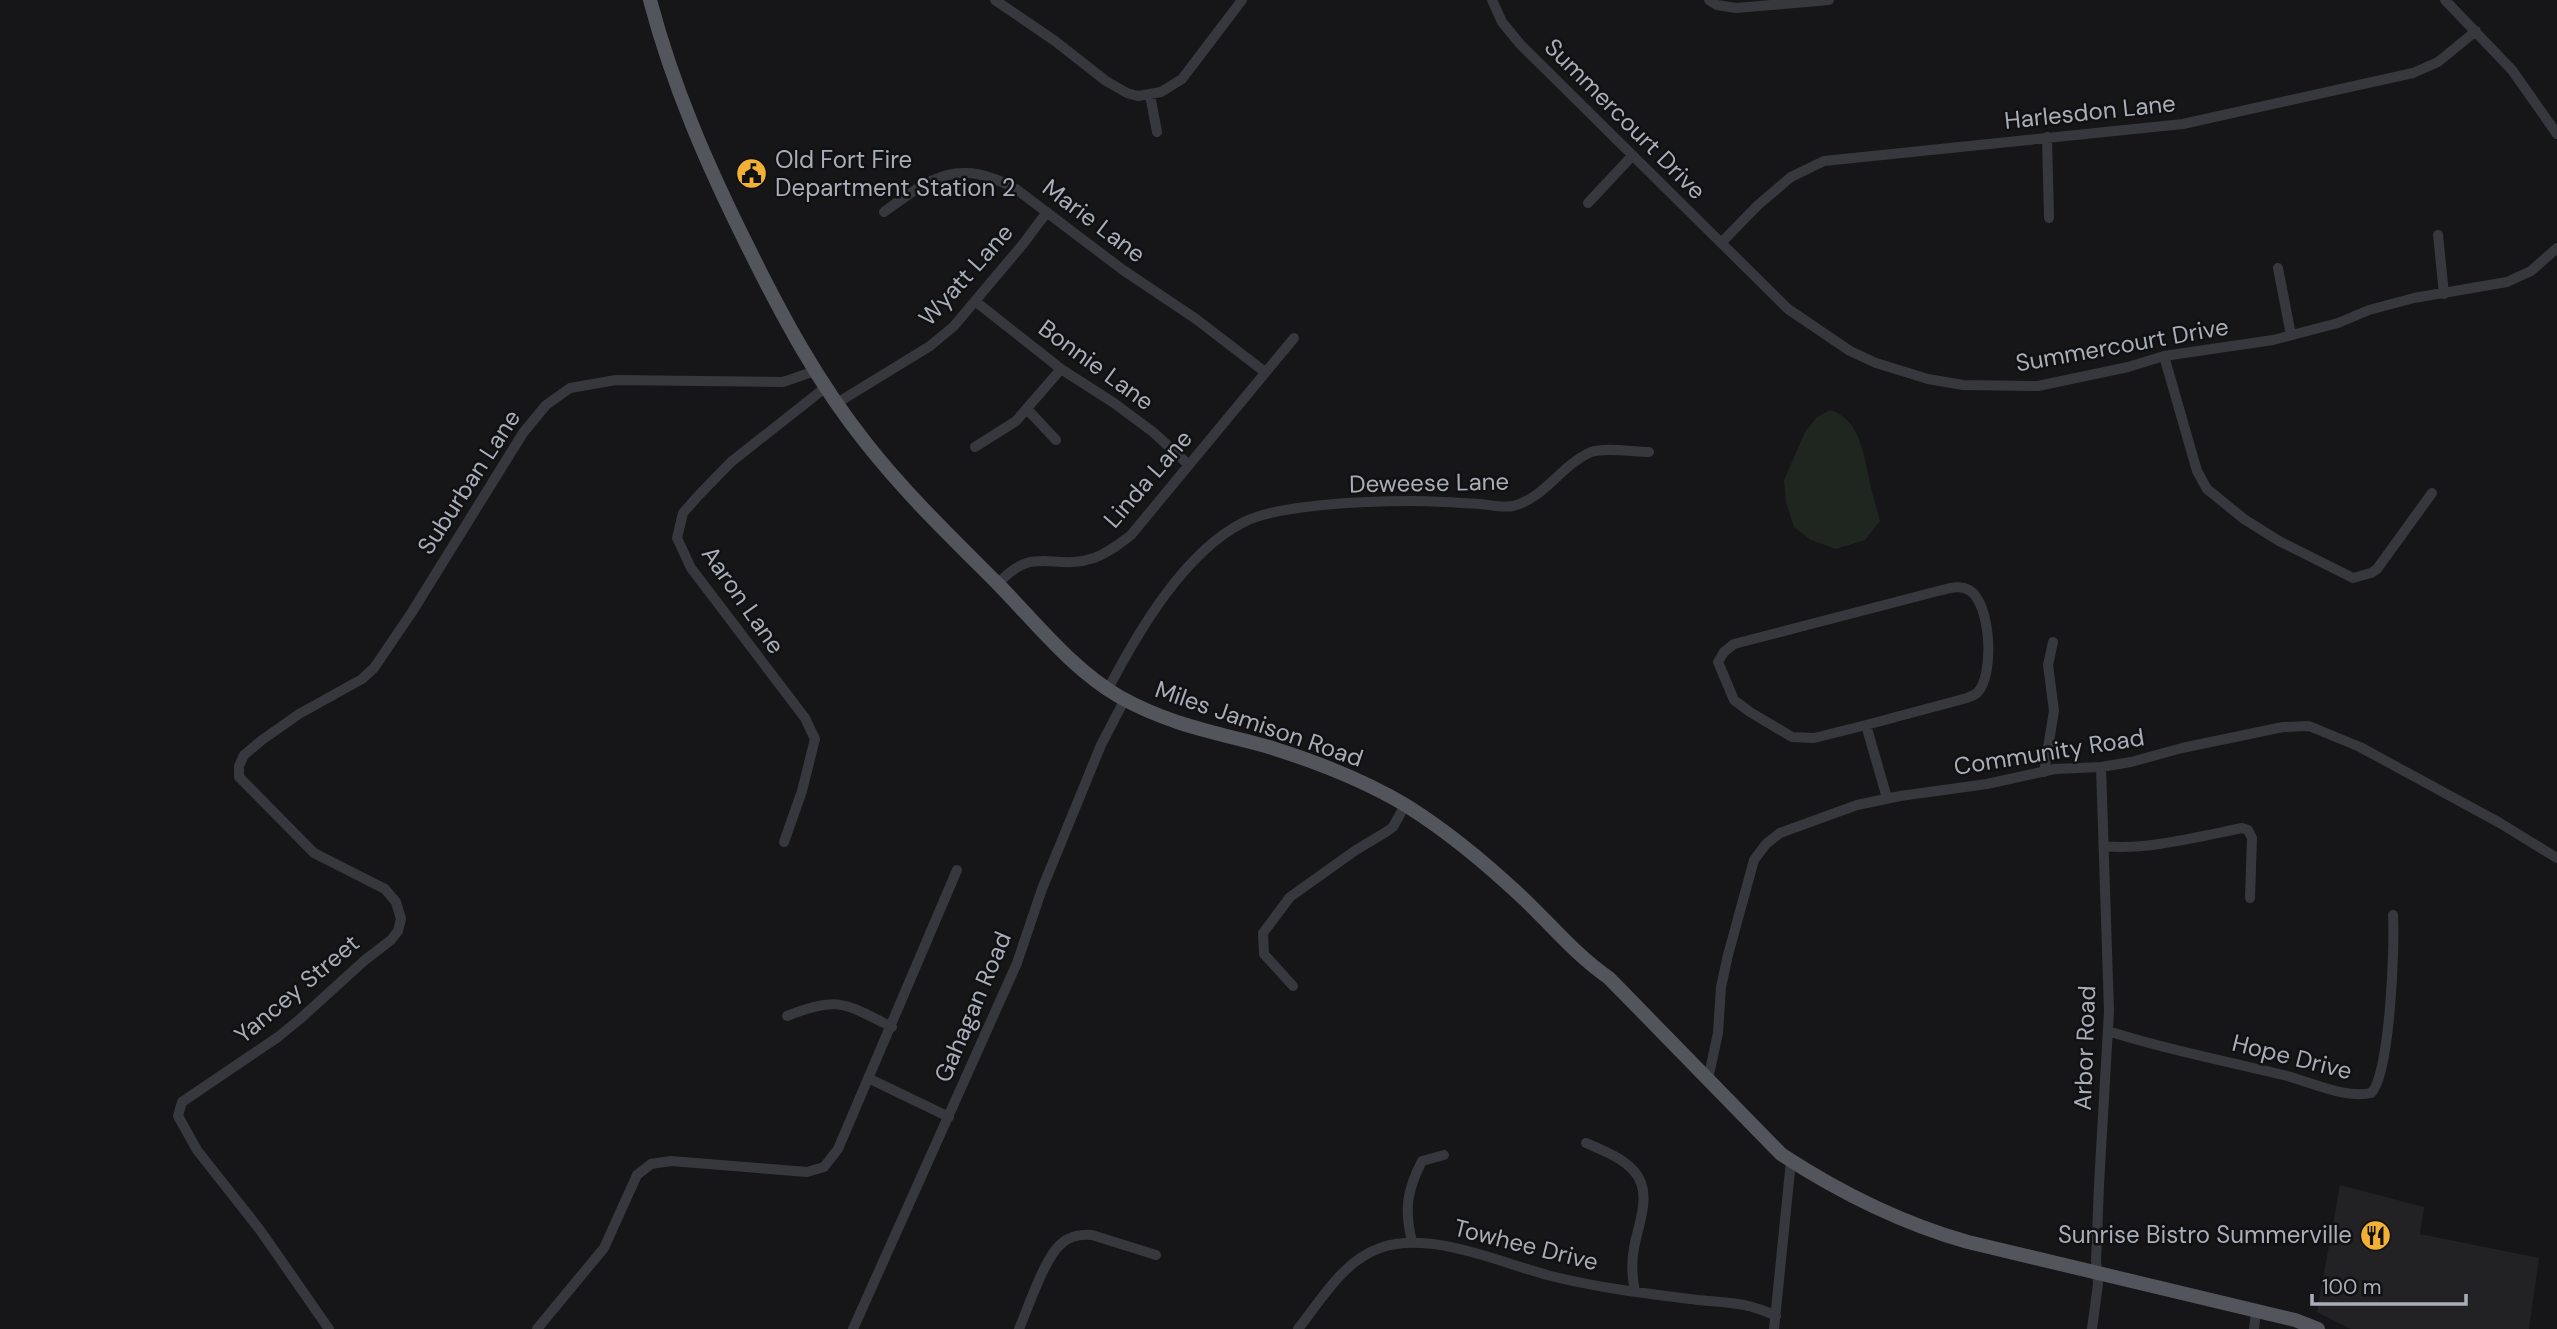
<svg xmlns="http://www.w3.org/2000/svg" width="2557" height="1329" font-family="'DM Sans',sans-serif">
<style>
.built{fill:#222225}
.green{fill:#1e261f}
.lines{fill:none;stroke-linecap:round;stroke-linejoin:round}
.minor{stroke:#37383d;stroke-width:10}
.major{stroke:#53555c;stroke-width:14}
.labels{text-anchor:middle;stroke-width:5;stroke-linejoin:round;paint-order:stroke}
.street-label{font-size:24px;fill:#a8adb8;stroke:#111113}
.poi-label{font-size:24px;fill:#a8adb8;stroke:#111113;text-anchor:start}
</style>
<rect width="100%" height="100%" fill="#161618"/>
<!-- built -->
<path class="built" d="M 2340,1185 L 2424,1207 L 2420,1234 L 2539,1258 L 2529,1329 L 2351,1329 L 2317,1312 Z"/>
<!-- green -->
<path class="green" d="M 1830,410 C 1859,419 1863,451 1869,478 C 1872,492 1876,507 1880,521 L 1865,540 L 1836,549 L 1811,540 L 1794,527 L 1786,502 L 1784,480 L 1805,432 L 1817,417 Z"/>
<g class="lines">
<!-- minor -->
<path class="minor" d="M 995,0 L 1055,41 L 1106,81 L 1127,93 L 1138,96 L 1161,92 L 1182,79 L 1242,0
M 1492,0 L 1502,22 L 1520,44 L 1788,309 L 1850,351 L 1876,363 L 1928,379 L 1963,385 L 2038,386 L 2128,367 L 2164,356 L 2273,340 L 2338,323 L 2369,310 L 2414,298 L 2507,282 L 2531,271 L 2557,248
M 1709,0 L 1717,5 L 1736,8 L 1829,0
M 2445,0 L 2512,70 L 2557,134
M 1150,95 L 1157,132
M 2047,137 L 2049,218
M 1588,203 L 1632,156
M 884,212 C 932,177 958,157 1016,189 L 1123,270 L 1196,319 L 1265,372
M 2438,235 L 2444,294
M 1721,243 L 1758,205 L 1791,177 L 1824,161 L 2183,124 L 2413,73 L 2438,62 L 2476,31
M 2278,268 L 2291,335
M 975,301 L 1061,369 L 1114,403 L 1153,432 L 1189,465
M 2164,356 L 2197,471 L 2207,489 L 2244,519 L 2279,541 L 2353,578 L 2371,573 L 2377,569 L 2432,493
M 837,403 L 930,346 L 954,326 L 1023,244 L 1047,212
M 1027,409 L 1056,440
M 975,447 L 1016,421 L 1061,369
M 998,584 C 1034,543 1053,572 1094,558 C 1108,553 1119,544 1131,535 L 1294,338
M 1108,689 C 1138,632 1184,552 1244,522 C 1280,504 1370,501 1412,501 C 1435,501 1458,503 1481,504 C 1491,505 1503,508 1513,506 C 1545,498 1561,465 1591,452 C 1604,447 1634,452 1649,452
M 1866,725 L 1967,698 C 1970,697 1974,695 1977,693 C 1995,676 1991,602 1969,590 C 1960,585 1951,588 1942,590 L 1734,644 L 1724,652 L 1718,662 L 1734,700 L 1750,712 L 1792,737 L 1814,738 L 1866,725 L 1887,798
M 2044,772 L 2054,711 L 2048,665 L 2053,642
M 784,842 L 802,791 L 815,739 L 805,718 L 691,568 L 677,538 L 683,513 L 698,496 L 731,462 L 826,387
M 2104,846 C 2144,851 2202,836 2242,828 L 2248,830 L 2252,838 L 2250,898
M 1293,986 L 1264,954 L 1263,933 L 1290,897 L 1356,850 L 1386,832 L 1393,827 L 1405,805
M 787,1016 C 839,995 845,1004 892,1027
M 2108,1031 C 2166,1050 2227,1061 2287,1076 C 2311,1082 2346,1099 2371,1093 C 2390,1076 2395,945 2393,915
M 870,1079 L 949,1117
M 1708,1079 L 1718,1033 L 1721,987 L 1728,955 L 1754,860 L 1766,844 L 1780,833 L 1857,805 L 1900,796 L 1987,784 L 2055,769 L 2101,767 L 2131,762 L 2182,748 L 2283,727 L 2309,726 L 2360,747 L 2500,823 L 2557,858
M 1586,1143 C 1602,1150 1621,1157 1633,1170 C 1654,1192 1638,1224 1634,1248 C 1631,1263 1632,1277 1635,1292
M 1412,1242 C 1404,1209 1407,1190 1422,1161 L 1444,1155
M 329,1329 L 260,1230 L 197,1150 L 178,1116 L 182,1102 L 278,1037 L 300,1019 L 365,960 L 391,940 L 398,931 L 401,919 L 396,902 L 385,889 L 314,853 L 239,777 L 239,766 L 244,755 L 262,740 L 299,714 L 362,679 L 374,668 L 412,612 L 523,433 L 546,405 L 570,388 L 616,380 L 783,382 L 815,371
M 537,1329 L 604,1248 L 637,1175 L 651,1164 L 671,1161 L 807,1172 L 824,1167 L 838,1149 L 957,870
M 853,1329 L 1017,963 L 1042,889 L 1101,745 L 1125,699
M 1019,1329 C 1028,1308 1045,1257 1061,1244 C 1069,1236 1081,1234 1092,1235 L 1156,1255
M 1298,1329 C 1321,1300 1343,1261 1380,1248 C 1431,1230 1500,1263 1551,1276 C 1599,1288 1649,1294 1698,1300 C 1729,1303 1746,1302 1776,1316
M 1774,1329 L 1791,1161
M 2092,1329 L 2098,1284 L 2096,1261 L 2099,1185 L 2109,1011 L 2101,767
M 2254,1329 L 2256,1312"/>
<!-- major -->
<path class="major" d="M 650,0 C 673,87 708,167 748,247 C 782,316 818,383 866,443 C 906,494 953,539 999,585 C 1036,623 1073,670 1120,697 C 1170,725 1215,732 1269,747 C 1317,762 1364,780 1407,806 C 1450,833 1489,866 1525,900 C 1553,927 1577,956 1609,978 L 1781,1154 C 1839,1192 1901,1223 1968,1242 L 2295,1320 L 2318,1329"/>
</g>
<!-- icons -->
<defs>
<symbol id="civic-disc" viewBox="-11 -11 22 22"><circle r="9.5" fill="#f2b134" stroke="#111113"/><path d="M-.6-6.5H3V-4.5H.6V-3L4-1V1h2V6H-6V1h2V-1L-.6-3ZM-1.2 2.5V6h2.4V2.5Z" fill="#111"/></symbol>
<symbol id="restaurant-disc" viewBox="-11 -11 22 22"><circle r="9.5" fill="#f2b134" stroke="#111113"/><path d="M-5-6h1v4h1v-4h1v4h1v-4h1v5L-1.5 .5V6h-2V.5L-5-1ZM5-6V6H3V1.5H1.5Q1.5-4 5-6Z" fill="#111"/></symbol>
</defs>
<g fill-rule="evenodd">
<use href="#civic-disc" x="734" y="156" width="35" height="35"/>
<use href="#restaurant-disc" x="2358" y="1218" width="35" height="35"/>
</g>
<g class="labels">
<!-- street labels -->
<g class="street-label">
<text transform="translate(2090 112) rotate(-6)" y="8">Harlesdon Lane</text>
<text transform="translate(1625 119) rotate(45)" y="8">Summercourt Drive</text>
<text transform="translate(1094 221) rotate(37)" y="8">Marie Lane</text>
<text transform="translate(966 275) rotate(-48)" y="8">Wyatt Lane</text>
<text transform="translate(2122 345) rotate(-10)" y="8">Summercourt Drive</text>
<text transform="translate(1096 365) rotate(36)" y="8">Bonnie Lane</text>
<text transform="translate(1148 479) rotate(-49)" y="8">Linda Lane</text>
<text transform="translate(469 482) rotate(-57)" y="8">Suburban Lane</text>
<text transform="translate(1429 483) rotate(-1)" y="8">Deweese Lane</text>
<text transform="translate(743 600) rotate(55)" y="8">Aaron Lane</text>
<text transform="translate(1259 724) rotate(19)" y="8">Miles Jamison Road</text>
<text transform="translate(2049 752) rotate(-9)" y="8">Community Road</text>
<text transform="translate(297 989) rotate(-40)" y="8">Yancey Street</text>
<text transform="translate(973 1007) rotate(-67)" y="8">Gahagan Road</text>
<text transform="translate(2085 1048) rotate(-88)" y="8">Arbor Road</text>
<text transform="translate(2292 1057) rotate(14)" y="8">Hope Drive</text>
<text transform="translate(1526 1245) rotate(14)" y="8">Towhee Drive</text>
</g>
<!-- poi labels -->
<g class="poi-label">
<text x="775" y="168">Old Fort Fire<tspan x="775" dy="28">Department Station 2</tspan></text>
<text x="2352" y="1243" text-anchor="end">Sunrise Bistro Summerville</text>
</g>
</g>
<!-- scale -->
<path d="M2312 1294v10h154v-10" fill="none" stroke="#a8adb8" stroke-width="3.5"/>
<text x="2322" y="1294" font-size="21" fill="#a8adb8" stroke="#111113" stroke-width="5" paint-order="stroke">100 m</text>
</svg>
